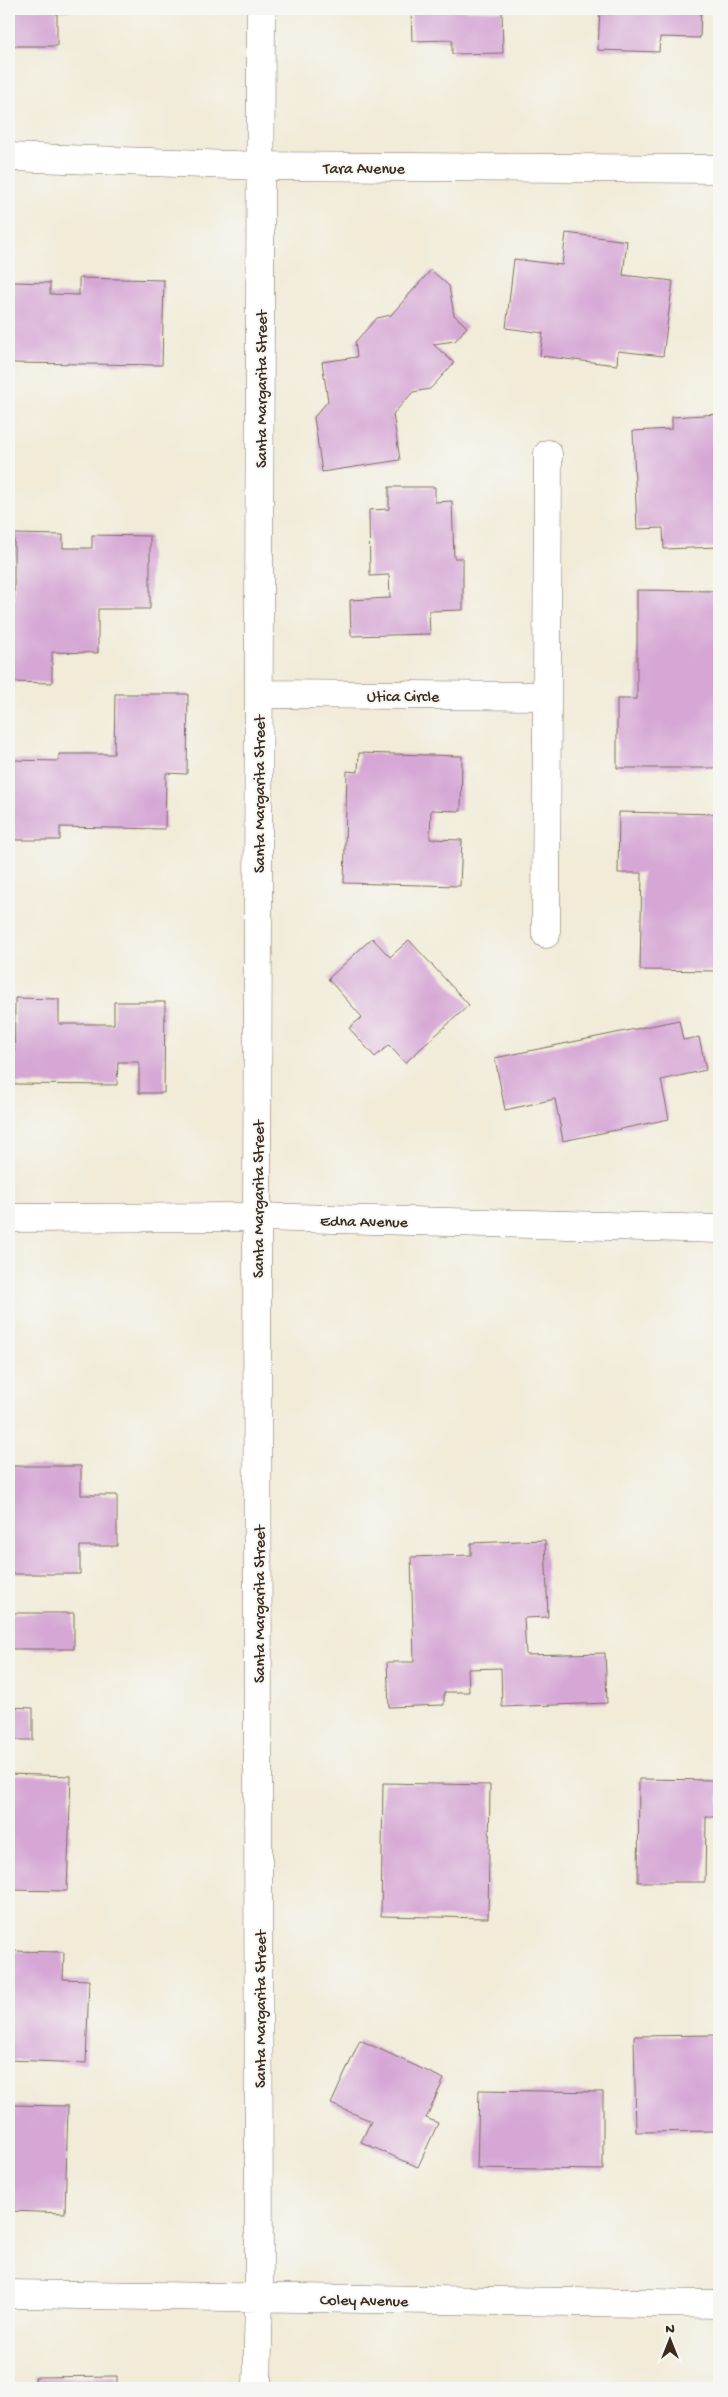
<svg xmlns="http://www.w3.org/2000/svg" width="728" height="2397" font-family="'Gochi Hand',sans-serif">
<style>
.building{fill:#d6a7d5}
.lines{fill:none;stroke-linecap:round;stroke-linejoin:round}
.minor-casing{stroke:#7b6e5f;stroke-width:29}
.tertiary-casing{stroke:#7b6e5f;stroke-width:29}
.minor{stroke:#fff;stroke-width:28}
.tertiary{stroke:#fff;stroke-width:28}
.labels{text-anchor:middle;stroke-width:4;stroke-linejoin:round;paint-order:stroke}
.street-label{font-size:16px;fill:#3b2a1e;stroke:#f6f6f2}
</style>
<rect width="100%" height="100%" fill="#f6f6f2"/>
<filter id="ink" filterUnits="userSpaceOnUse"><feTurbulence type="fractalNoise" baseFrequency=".02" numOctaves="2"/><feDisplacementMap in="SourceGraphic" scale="10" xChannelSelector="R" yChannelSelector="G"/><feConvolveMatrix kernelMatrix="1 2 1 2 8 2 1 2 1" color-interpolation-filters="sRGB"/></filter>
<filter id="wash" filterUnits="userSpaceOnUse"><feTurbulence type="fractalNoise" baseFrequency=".0096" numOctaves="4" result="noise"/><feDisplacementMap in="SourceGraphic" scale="20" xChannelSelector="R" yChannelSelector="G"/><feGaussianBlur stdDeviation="1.12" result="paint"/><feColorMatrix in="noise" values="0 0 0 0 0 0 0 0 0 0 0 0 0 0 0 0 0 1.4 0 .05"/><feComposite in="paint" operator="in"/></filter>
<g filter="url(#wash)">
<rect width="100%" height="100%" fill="#f1ebd8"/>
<g id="blocks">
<!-- building -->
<path class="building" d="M 9,9 L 104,9 L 104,11 L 57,11 L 57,46 L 9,46 Z
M 411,9 L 502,11 L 503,53 L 452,54 L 452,40 L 412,41 Z
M 600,9 L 701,9 L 700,38 L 660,37 L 659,52 L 598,50 Z
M 566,233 L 627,241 L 623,275 L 673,281 L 663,356 L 618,351 L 617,365 L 540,356 L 543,333 L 506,328 L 514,259 L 562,265 Z
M 431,270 L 449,286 L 454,315 L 467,327 L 455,341 L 433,344 L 454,363 L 430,389 L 413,392 L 393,414 L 400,460 L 322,472 L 314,417 L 328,401 L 322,362 L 357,357 L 355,342 L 377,318 L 391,315 Z
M 79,278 L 164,280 L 162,365 L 10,363 L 12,282 L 50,283 L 50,294 L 79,295 Z
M 719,414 L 719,547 L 664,549 L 663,528 L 637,529 L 633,431 L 672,429 L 672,417 Z
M 389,487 L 435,487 L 435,502 L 452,501 L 454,558 L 463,558 L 463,610 L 429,611 L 430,634 L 351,636 L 350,600 L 390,598 L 389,575 L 370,576 L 369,510 L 389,509 Z
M 14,534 L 63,535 L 63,548 L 92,548 L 92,535 L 150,536 L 150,609 L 98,609 L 98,653 L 52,652 L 52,683 L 9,682 L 9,599 L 14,599 Z
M 637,590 L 719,591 L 719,768 L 617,768 L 617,699 L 637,699 Z
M 115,694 L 188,694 L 187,774 L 166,773 L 165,829 L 60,827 L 60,840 L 9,840 L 9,760 L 59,761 L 59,754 L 114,754 Z
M 359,753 L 462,756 L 461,811 L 431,810 L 430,839 L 462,840 L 460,886 L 344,883 L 347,771 L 358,772 Z
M 619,812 L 719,814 L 719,971 L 640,970 L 642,873 L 618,873 Z
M 372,938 L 390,957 L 409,940 L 469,1005 L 405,1063 L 389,1045 L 375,1057 L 349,1028 L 362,1017 L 328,979 Z
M 15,998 L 59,999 L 59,1024 L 114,1024 L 114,1002 L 165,1002 L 164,1093 L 139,1093 L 139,1062 L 118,1062 L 117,1085 L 14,1084 Z
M 679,1020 L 683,1040 L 699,1037 L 706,1070 L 661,1080 L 669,1119 L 563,1141 L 555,1099 L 505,1110 L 495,1058 Z
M 9,1359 L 11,1359 L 11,1393 L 9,1393 Z
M 9,1466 L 81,1466 L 81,1495 L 117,1495 L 117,1546 L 80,1546 L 80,1574 L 9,1574 Z
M 545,1540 L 548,1617 L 524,1618 L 526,1655 L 605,1653 L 607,1703 L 502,1707 L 501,1668 L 468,1669 L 469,1692 L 444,1692 L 444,1705 L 389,1707 L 387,1662 L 414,1662 L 411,1557 L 471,1555 L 471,1543 Z
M 9,1613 L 74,1613 L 74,1649 L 9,1649 Z
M 9,1707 L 33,1708 L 33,1740 L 9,1740 Z
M 9,1774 L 71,1776 L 67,1891 L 9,1890 Z
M 639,1779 L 719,1780 L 719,1817 L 706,1817 L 705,1882 L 638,1882 Z
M 383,1783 L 490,1785 L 488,1918 L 381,1916 Z
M 9,1951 L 64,1952 L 63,1979 L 89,1980 L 86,2063 L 9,2060 Z
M 719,2035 L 719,2131 L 636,2132 L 634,2036 Z
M 360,2040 L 444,2079 L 426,2118 L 438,2123 L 418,2167 L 361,2142 L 371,2121 L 331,2104 Z
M 479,2090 L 603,2092 L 603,2170 L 477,2168 Z
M 9,2105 L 68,2106 L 65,2213 L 9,2211 Z
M 117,2376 L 117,2388 L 36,2388 L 35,2377 Z
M 376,2385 L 485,2387 L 485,2388 L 376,2388 Z"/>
</g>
</g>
<g filter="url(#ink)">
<use href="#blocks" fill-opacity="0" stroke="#7b6e5f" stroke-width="1"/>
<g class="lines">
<defs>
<path id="minor" d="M 9,157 L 260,166 L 719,169
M 259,694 L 547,696
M 546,934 L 548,454
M 9,2294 L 719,2304
M 257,2388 L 259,2297 L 257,1217 L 261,9"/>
<path id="tertiary" d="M 9,1218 L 257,1217 L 719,1229"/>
</defs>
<!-- minor casing -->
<use href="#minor" class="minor-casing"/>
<!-- tertiary casing -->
<use href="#tertiary" class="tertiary-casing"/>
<!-- minor -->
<use href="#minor" class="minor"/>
<!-- tertiary -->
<use href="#tertiary" class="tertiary"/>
</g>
</g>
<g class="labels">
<!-- street labels -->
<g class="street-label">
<text x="364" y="173">Tara Avenue</text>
<text transform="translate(260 389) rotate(-90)" y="6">Santa Margarita Street</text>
<text x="403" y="701">Utica Circle</text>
<text transform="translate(258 794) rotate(-90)" y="6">Santa Margarita Street</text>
<text transform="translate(257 1199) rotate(-90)" y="6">Santa Margarita Street</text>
<text transform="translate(364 1220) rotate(1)" y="6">Edna Avenue</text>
<text transform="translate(258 1604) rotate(-90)" y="6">Santa Margarita Street</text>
<text transform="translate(259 2009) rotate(-90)" y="6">Santa Margarita Street</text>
<text transform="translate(364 2299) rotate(1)" y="6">Coley Avenue</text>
</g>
</g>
<!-- margin -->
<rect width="728" height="2397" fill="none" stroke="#f6f6f2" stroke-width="30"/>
<!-- north arrow -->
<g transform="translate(670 2340)" stroke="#f6f6f2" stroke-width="4" paint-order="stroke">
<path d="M0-4L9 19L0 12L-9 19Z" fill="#3b2a1e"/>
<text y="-8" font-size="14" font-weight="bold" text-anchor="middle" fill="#3b2a1e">N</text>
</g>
</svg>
